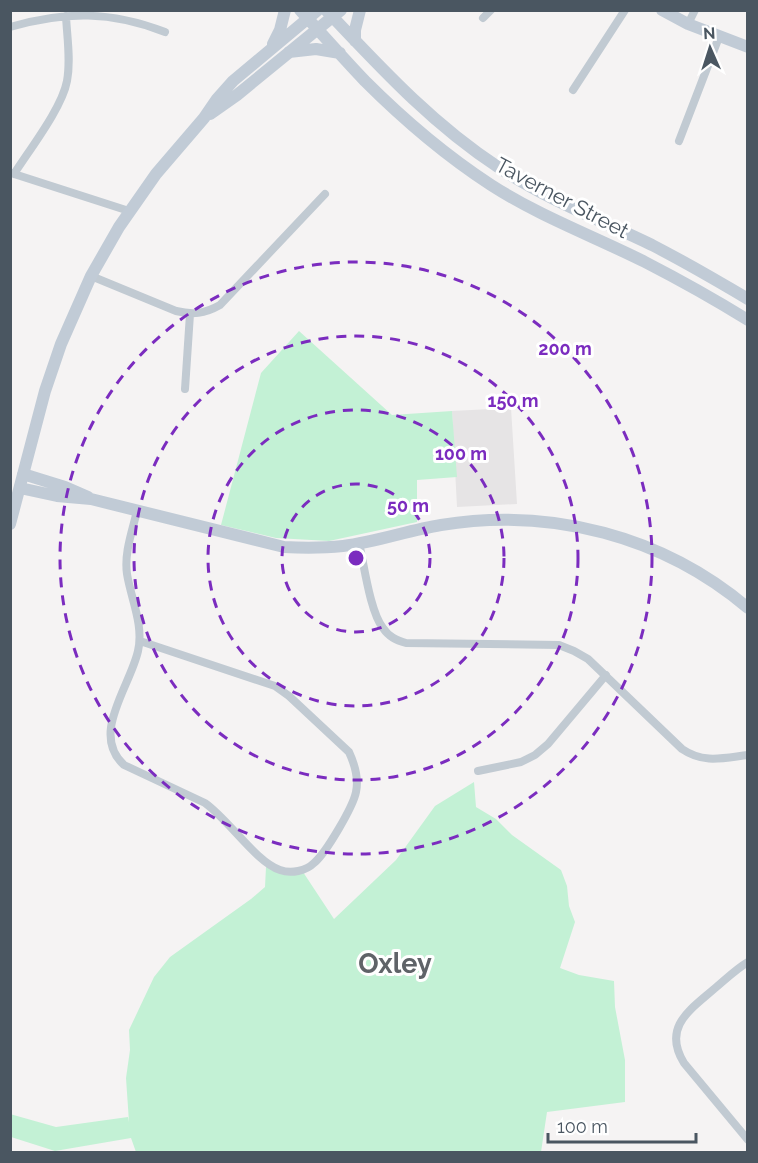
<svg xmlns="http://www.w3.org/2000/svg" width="758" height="1163" font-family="Raleway,sans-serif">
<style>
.education{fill:#e6e4e5}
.green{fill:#c3f1d5}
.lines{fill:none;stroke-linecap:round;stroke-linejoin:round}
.street{stroke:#c1cad2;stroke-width:8}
.secondary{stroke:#c1cbd6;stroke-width:12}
.ring{fill:none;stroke:#7b2cbf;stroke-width:3;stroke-dasharray:10 8}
.labels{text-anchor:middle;stroke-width:6;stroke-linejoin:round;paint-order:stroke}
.street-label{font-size:21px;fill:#4a5661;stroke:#fff}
.district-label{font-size:27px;font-weight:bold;fill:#5f6368;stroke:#fff}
.centre{fill:#7b2cbf;stroke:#fff;stroke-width:3}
.ring-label{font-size:18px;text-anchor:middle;font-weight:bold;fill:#7b2cbf;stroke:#fff;stroke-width:6;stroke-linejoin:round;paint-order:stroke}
</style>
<rect width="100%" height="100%" fill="#f5f3f3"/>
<!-- education -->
<path class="education" d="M 511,408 L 517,504 L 457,507 L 452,411 Z"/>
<!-- green -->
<path class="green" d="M 299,331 L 392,415 L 452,411 L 457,477 L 417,480 L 417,522 L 329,541 L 276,538 L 221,525 L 261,373 Z
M 474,782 L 476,807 L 496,819 L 512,835 L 561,870 L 567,886 L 569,906 L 575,922 L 560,968 L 579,975 L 614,981 L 615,1007 L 625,1060 L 625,1102 L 547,1112 L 541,1152 L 136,1152 L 131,1138 L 55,1151 L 11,1137 L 10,1114 L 56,1127 L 128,1117 L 129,1122 L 126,1078 L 130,1050 L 129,1030 L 154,977 L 170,957 L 251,899 L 265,887 L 266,867 L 303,872 L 334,919 L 396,860 L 435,806 Z"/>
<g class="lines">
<!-- street -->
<path class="street" d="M 483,18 L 491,10
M 688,24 L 695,10
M 10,27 C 66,11 111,11 165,32
M 573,90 L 625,10
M 679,141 L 719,37
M 11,173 L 129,211
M 14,174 C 30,149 62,108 67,81 C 71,60 67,37 66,16
M 91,276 L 176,311 C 193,315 204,314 220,305 L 325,194
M 185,389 L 190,314
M 137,511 C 132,532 124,553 127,574 C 131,599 144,625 138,651 C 130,687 90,734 124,765 L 205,803 C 229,820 256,862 280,870 C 291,874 306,871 314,863 C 326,853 353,807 356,792 C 359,778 355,765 349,752 L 289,696 L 275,686 L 140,641
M 359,543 C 364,564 370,612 383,628 C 389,637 396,640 406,643 L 559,645 L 574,651 L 588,659 L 682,749 C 704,764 723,758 748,755
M 478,771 L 521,762 L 535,755 L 548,744 L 606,675
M 748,962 C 736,969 725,980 714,989 C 690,1010 662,1027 684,1063 L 748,1140"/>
<!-- secondary -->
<path class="secondary" d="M 300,10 C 322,34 343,58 365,81 C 403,119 445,155 491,185 C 539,216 593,236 645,262 C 680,280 714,299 748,320
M 326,10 C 380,67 432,124 498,167 C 546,199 600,220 652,245 C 685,262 716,280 748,299
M 662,10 L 688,24 L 748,47
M 355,41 L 355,30 L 360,10
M 273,44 L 280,30 L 285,10
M 289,52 L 316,49 L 340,53
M 210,114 L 237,95 L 341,10
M 23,474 L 65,487 L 88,497
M 20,488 L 57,496 L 91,499 L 284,547 C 304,548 324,548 343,546 C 377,542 409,530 441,525 C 551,507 663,536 748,608
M 10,524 L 45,391 L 61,344 L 91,276 L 119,227 L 156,174 L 204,118 L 217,99 L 233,81 L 318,10"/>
</g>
<!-- distance rings -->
<g class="ring">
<circle cx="356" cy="558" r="74"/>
<circle cx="356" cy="558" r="148"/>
<circle cx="356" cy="558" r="222"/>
<circle cx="356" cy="558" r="296"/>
</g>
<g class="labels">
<!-- street labels -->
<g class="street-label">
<text transform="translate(562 198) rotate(28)" y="7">Taverner Street</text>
</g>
<!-- district labels -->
<g class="district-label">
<text x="395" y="973">Oxley</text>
</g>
</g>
<circle cx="356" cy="558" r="9" class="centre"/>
<g class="ring-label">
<text x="565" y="355">200 m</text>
<text x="513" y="407">150 m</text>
<text x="461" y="460">100 m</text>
<text x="408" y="512">50 m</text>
</g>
<!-- border -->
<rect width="758" height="1163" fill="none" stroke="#4a5661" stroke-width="24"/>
<!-- north arrow -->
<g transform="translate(710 48) rotate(357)" stroke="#ffffff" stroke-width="4.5" paint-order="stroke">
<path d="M0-4.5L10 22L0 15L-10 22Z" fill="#4a5661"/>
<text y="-9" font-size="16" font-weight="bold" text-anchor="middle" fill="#4a5661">N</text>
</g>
<!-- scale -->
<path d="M548 1133v9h148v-9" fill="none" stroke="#4a5661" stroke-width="3"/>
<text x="557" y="1133" font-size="18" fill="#4a5661" stroke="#ffffff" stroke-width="4.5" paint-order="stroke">100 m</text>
</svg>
